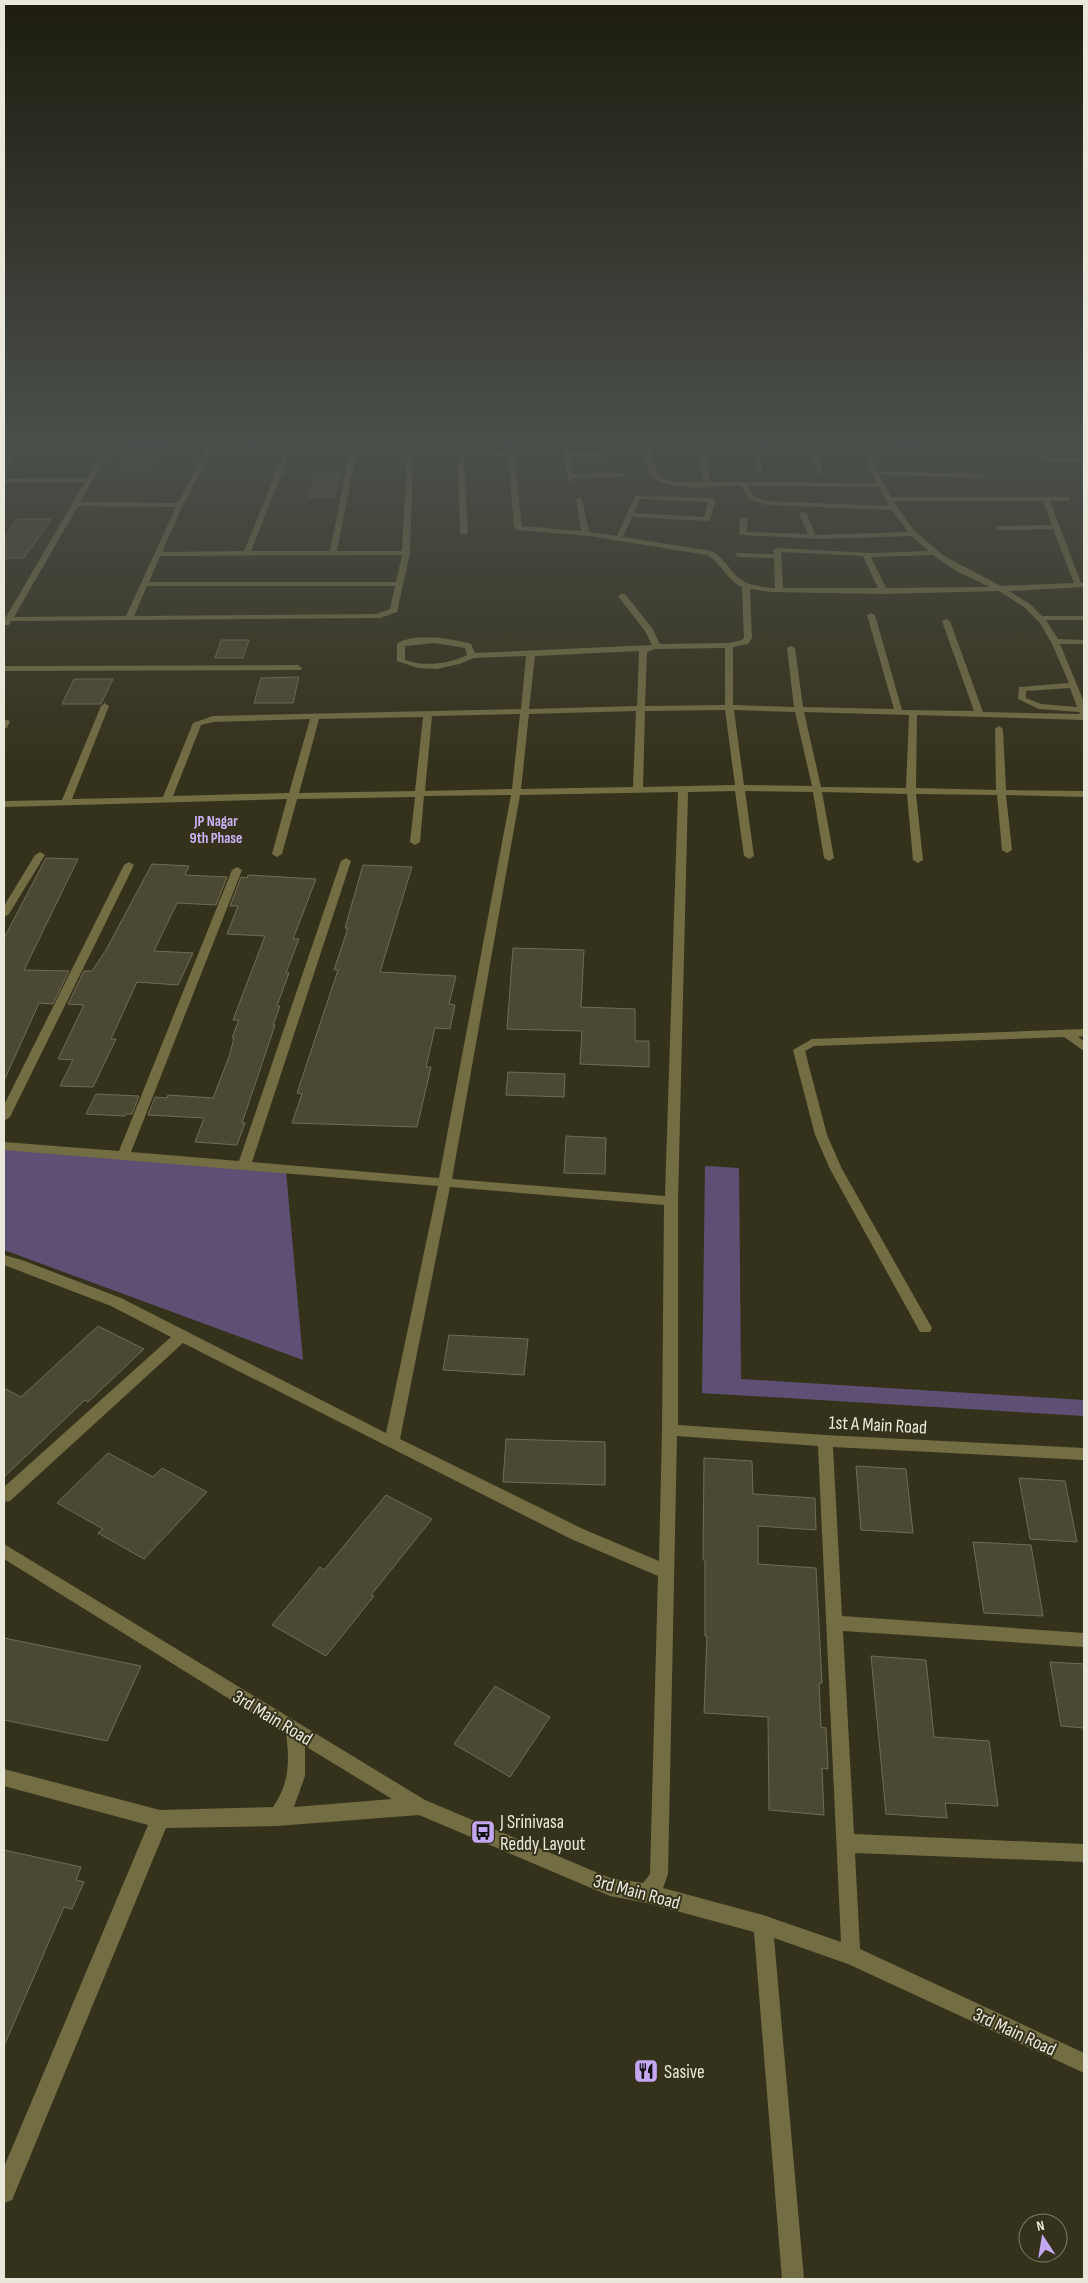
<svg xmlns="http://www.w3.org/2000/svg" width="1088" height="2283" font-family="'Sofia Sans Condensed',sans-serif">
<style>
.green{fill:#5e5074}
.building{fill:#4c4932;stroke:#706c54}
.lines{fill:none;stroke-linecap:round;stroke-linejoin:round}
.minor{fill:#736d44;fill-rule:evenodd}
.labels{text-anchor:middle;stroke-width:4;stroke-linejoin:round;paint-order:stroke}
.far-neighbourhood-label{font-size:15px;font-weight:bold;fill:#ccb2f7;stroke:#35321c}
.near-street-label{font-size:19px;fill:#eae8db;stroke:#35321c}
.near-poi-label{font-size:19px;fill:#eae8db;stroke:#35321c;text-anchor:start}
</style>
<rect width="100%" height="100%" fill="#35321c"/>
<!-- green -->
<path class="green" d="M 4,1145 L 286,1171 L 303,1360 L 4,1250 Z
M 705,1166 L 739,1168 L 741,1379 L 1084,1400 L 1084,1416 L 702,1393 Z"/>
<!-- building -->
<path class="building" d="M 131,446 L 164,446 L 152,469 L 119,469 Z
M 316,472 L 341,472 L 334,497 L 308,497 Z
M 17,519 L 51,519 L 24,558 L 4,558 L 4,540 Z
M 221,640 L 249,640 L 243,658 L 215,658 Z
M 299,677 L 293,703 L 254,703 L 261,678 Z
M 74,679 L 113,679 L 101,704 L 62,704 Z
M 46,858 L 78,859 L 24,970 L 69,971 L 53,1004 L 39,1003 L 4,1081 L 4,938 Z
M 152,864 L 189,866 L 185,875 L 227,877 L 216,905 L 177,903 L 154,951 L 193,953 L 178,985 L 137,982 L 111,1039 L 116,1039 L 93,1087 L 60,1086 L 73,1060 L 58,1059 L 84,1005 L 68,1004 L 84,971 L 92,971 L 106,950 Z
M 363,865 L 412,867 L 380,972 L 456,976 L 449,1004 L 455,1005 L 450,1029 L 435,1028 L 426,1067 L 431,1067 L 417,1127 L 292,1123 L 302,1094 L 297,1093 L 338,970 L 334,970 L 348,928 L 345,928 Z
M 248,875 L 316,879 L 293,939 L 299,939 L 286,973 L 289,973 L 277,1006 L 280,1006 L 273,1025 L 275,1025 L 242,1123 L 245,1123 L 237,1145 L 195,1142 L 204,1118 L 148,1115 L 155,1097 L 167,1098 L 168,1095 L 213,1098 L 229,1057 L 234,1038 L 232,1038 L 239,1020 L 233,1020 L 265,936 L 227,934 L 238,906 L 230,906 L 241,877 L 247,878 Z
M 513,948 L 584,950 L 581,1007 L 635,1009 L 635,1041 L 649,1041 L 649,1067 L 580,1064 L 582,1031 L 507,1029 Z
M 508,1072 L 565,1074 L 564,1097 L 506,1095 Z
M 96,1094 L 139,1096 L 132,1114 L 126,1114 L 125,1116 L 86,1114 Z
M 566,1136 L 606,1138 L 605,1174 L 564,1173 Z
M 98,1326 L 144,1349 L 88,1402 L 85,1400 L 4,1477 L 4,1388 L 21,1397 Z
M 449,1335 L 528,1339 L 524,1375 L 443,1370 Z
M 506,1439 L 605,1442 L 605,1485 L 503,1482 Z
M 108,1453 L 153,1477 L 162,1468 L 207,1492 L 144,1559 L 98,1533 L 103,1529 L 57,1503 Z
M 704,1458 L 752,1461 L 753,1494 L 815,1498 L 816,1530 L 758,1526 L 758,1564 L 816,1568 L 822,1683 L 819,1683 L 821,1727 L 826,1728 L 828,1769 L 822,1768 L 824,1815 L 769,1810 L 768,1717 L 704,1713 L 707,1636 L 705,1636 L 705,1560 L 703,1560 Z
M 856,1466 L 906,1469 L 913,1533 L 861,1530 Z
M 1019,1478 L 1065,1481 L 1077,1542 L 1030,1539 Z
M 386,1495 L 432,1519 L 371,1595 L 374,1596 L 326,1656 L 272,1625 L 320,1567 L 324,1570 Z
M 973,1542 L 1031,1545 L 1043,1616 L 984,1613 Z
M 4,1638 L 141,1666 L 107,1741 L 4,1720 Z
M 871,1656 L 926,1660 L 934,1737 L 989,1741 L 998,1806 L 945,1803 L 947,1818 L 886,1814 Z
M 1050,1662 L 1084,1664 L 1084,1728 L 1061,1726 Z
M 495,1686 L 550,1717 L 510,1777 L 454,1744 Z
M 4,1850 L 81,1867 L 76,1880 L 84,1882 L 72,1909 L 64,1907 L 4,2046 Z"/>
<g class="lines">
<!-- minor -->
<path class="minor" d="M 17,443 L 23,443 L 6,467 L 4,468 L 4,462 Z
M 108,443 L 114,443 L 80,502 L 178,503 L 209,443 L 215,443 L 213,448 L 507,452 L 514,457 L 522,526 L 581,531 L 576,499 L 579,497 L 582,499 L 589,532 L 617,536 L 635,496 L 712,498 L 715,500 L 711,518 L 708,521 L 632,517 L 623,537 L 712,551 C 721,556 725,563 732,571 C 742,585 757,586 772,588 L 775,588 L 774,558 L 739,557 L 735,555 L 736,553 L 774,554 L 773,550 L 777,548 L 871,553 L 928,551 L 912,536 L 821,539 L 739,535 L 740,519 L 744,517 L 748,519 L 746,532 L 808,534 L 799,514 L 803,512 L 807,514 L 815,535 L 908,532 L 892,510 L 767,505 L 749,499 L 741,486 C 720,486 662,493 650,474 C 645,465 646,453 645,443 L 651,443 C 655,486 664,482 703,482 L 697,443 L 703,443 L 710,482 L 876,483 L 860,443 L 866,443 L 867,446 L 992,450 L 995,452 L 994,453 L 869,450 L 878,471 L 984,474 L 987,476 L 984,478 L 879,475 L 891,497 L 1068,497 L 1071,499 L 1068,501 L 1050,501 L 1081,583 L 1084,583 L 1084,587 L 1009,591 L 1030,604 L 1042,616 L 1084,616 L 1084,620 L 1046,620 L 1058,639 L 1084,640 L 1084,644 L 1060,644 L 1084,702 L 1084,720 L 917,715 L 916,788 L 996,790 L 995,729 L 999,726 L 1003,729 L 1006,790 L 1084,791 L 1084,797 L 1006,795 L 1012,850 L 1007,853 L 1002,850 L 997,795 L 916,794 L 923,860 L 918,863 L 913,860 L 907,794 L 822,792 L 834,858 L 829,861 L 824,858 L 813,792 L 745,791 L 754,856 L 749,859 L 744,856 L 735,791 L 688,792 L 678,1201 L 678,1425 L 825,1435 L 1084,1448 L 1084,1460 L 833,1447 L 842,1616 L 1084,1633 L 1084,1647 L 843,1631 L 854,1834 L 1084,1844 L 1084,1862 L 855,1853 L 860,1949 L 1084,2053 L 1084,2073 L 848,1964 L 774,1938 L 804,2279 L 782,2279 L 754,1932 L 647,1903 L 610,1896 L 419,1815 L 277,1826 L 166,1828 L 12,2200 L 4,2203 L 4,2167 L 148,1825 L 4,1786 L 4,1769 L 160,1810 L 273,1807 C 289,1784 290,1762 286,1734 L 4,1559 L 4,1544 L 425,1800 L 610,1878 L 643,1883 L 650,1874 L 658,1576 L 571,1539 L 183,1343 L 10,1501 L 4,1502 L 4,1487 L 171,1337 L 111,1306 L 4,1265 L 4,1255 L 22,1260 L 121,1298 L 386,1433 L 438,1186 L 4,1150 L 4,1142 L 119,1151 L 232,870 L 237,867 L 242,870 L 131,1152 L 239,1161 L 341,861 L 346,858 L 351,861 L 252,1162 L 439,1178 L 511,795 L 424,796 L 420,842 L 415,845 L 410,842 L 415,797 L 297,799 L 282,854 L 277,857 L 272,854 L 287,799 L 4,807 L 4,801 L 62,800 L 101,706 L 105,703 L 109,706 L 72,799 L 163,797 L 193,723 L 213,716 L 521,709 L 526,656 L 474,658 L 459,664 L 437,669 L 418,668 L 397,661 L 397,644 C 413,632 453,639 471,644 L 475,653 L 652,645 L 645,631 L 618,596 L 622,594 L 625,594 L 652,628 L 660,644 L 729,643 L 742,640 L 744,638 L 742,587 C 726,580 722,563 707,555 L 589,536 L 517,530 L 514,526 L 508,458 L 505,456 L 464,455 L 468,533 L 464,535 L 460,533 L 458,455 L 413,455 L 410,553 L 397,612 L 380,618 L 11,621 L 9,625 L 4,625 L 4,617 L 6,617 L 85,482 L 4,483 L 4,479 L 87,478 ZM 211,452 L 284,453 L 244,551 L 162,552 L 183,505 ZM 290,453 L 349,454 L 330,551 L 251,551 ZM 356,454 L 407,455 L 402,551 L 337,551 ZM 748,486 L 879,487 L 889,506 L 767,501 L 753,496 ZM 640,499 L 708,502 L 704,517 L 634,513 ZM 893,501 L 1043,501 L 1052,525 L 1000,526 L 996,528 L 1000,530 L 1053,529 L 1074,583 L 1001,586 L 944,556 L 914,530 ZM 78,506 L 176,507 L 126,616 L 14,617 ZM 781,552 L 863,556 L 878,588 L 783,588 ZM 402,555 L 396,582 L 149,582 L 160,556 ZM 933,555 L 956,571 L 990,587 L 886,588 L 871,557 ZM 147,586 L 395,586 L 390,609 L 376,614 L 134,616 ZM 750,589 L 772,592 L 884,594 L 999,591 L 1024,607 L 1040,623 L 1053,646 L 1069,683 L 1019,687 L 1018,699 L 1039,709 L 1079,712 L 1080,714 L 983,712 L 950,621 L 946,619 L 942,621 L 974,711 L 902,710 L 875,615 L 871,613 L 867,615 L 894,709 L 803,707 L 795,648 L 791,646 L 787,648 L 794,707 L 733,705 L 733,647 L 748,644 L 752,638 ZM 435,643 L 465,648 L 467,655 C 449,664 425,667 405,660 L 405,646 ZM 725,648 L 725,705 L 645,706 L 647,652 L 655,649 ZM 639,651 L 637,706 L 529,709 L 535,656 ZM 1070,688 L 1077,707 L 1041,704 L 1026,698 L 1026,691 ZM 725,710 L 735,785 L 643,787 L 645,711 ZM 734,710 L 795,712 L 812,786 L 744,785 ZM 636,711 L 633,787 L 521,789 L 529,714 ZM 804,712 L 909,715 L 906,788 L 821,787 ZM 520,714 L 512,789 L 425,791 L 432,716 ZM 423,717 L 415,791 L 299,793 L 319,719 ZM 310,719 L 289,793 L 173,796 L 201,725 L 213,722 ZM 678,792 L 665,1196 L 452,1179 L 520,795 ZM 450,1187 L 664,1205 L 662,1430 L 659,1561 L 583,1529 L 400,1439 ZM 677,1436 L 818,1446 L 841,1942 L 763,1915 L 663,1888 L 668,1874 ZM 305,1746 L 392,1799 L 294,1807 L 305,1776 Z
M 561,443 L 567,443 L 569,453 L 605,453 L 608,455 L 605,457 L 570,457 L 573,474 L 622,473 L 625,475 L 622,477 L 574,478 L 573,482 L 569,482 Z
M 751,443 L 757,443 L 762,472 L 757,471 Z
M 804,443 L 810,443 L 824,474 L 819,473 Z
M 1019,443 L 1025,443 L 1028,449 L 1037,451 L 1046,457 L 1084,458 L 1084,462 L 1044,461 L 1033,453 L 1024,451 Z
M 1084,478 L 1084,483 L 1082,482 L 1081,480 Z
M 298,665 L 302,668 L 301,670 L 4,671 L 4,666 Z
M 4,719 L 10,721 L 7,728 L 4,729 Z
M 40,852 L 45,855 L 9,914 L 4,917 L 4,906 L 35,855 Z
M 129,862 L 134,865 L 10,1117 L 4,1121 L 4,1105 L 124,865 Z
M 1084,1029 L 1084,1036 L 1078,1037 L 1084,1041 L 1084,1051 L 1064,1037 L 814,1046 L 805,1051 L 827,1135 L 842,1169 L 932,1328 L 930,1332 L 920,1332 L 830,1169 L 815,1135 L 793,1050 L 812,1039 Z"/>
</g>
<!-- sky -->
<linearGradient id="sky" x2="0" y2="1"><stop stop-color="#1d1c0f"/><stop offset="0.58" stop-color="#4b4f4b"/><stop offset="1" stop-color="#4b4f4b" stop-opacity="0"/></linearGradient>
<rect width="1088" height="763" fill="url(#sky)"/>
<!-- icons -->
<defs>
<symbol id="bus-square" viewBox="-11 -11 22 22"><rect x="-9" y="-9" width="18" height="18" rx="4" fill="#c4a7f1" stroke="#35321c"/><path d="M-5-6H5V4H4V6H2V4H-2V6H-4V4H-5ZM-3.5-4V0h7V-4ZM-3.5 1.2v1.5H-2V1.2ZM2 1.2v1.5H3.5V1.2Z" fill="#111"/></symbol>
<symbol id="restaurant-square" viewBox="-11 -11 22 22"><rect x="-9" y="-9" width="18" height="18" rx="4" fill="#c4a7f1" stroke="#35321c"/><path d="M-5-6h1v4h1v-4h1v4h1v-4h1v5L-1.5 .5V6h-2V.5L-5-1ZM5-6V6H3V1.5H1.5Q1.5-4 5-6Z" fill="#111"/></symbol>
</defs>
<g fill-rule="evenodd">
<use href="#bus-square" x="469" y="1818" width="28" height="28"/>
<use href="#restaurant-square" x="632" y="2057" width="28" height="28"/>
</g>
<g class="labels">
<!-- far-neighbourhood labels -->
<g class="far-neighbourhood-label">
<text x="216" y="826">JP Nagar<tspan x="216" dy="17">9th Phase</tspan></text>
</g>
<!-- near-street labels -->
<g class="near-street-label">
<text transform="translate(878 1424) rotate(3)" y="7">1st A Main Road</text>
<text transform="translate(273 1717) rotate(31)" y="7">3rd Main Road</text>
<text transform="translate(637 1891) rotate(15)" y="7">3rd Main Road</text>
<text transform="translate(1015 2031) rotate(25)" y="7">3rd Main Road</text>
</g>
<!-- near-poi labels -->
<g class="near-poi-label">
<text x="500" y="1828">J Srinivasa<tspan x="500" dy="22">Reddy Layout</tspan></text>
<text x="664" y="2078">Sasive</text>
</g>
</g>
<!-- border -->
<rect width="1088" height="2283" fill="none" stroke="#eae8db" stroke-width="10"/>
<!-- north arrow -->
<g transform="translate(1043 2238) rotate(348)"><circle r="24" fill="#35321c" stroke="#7d7b68"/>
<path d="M0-4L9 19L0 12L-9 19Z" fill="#c4a7f1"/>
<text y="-8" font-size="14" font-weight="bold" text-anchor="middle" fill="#eae8db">N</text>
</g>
</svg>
